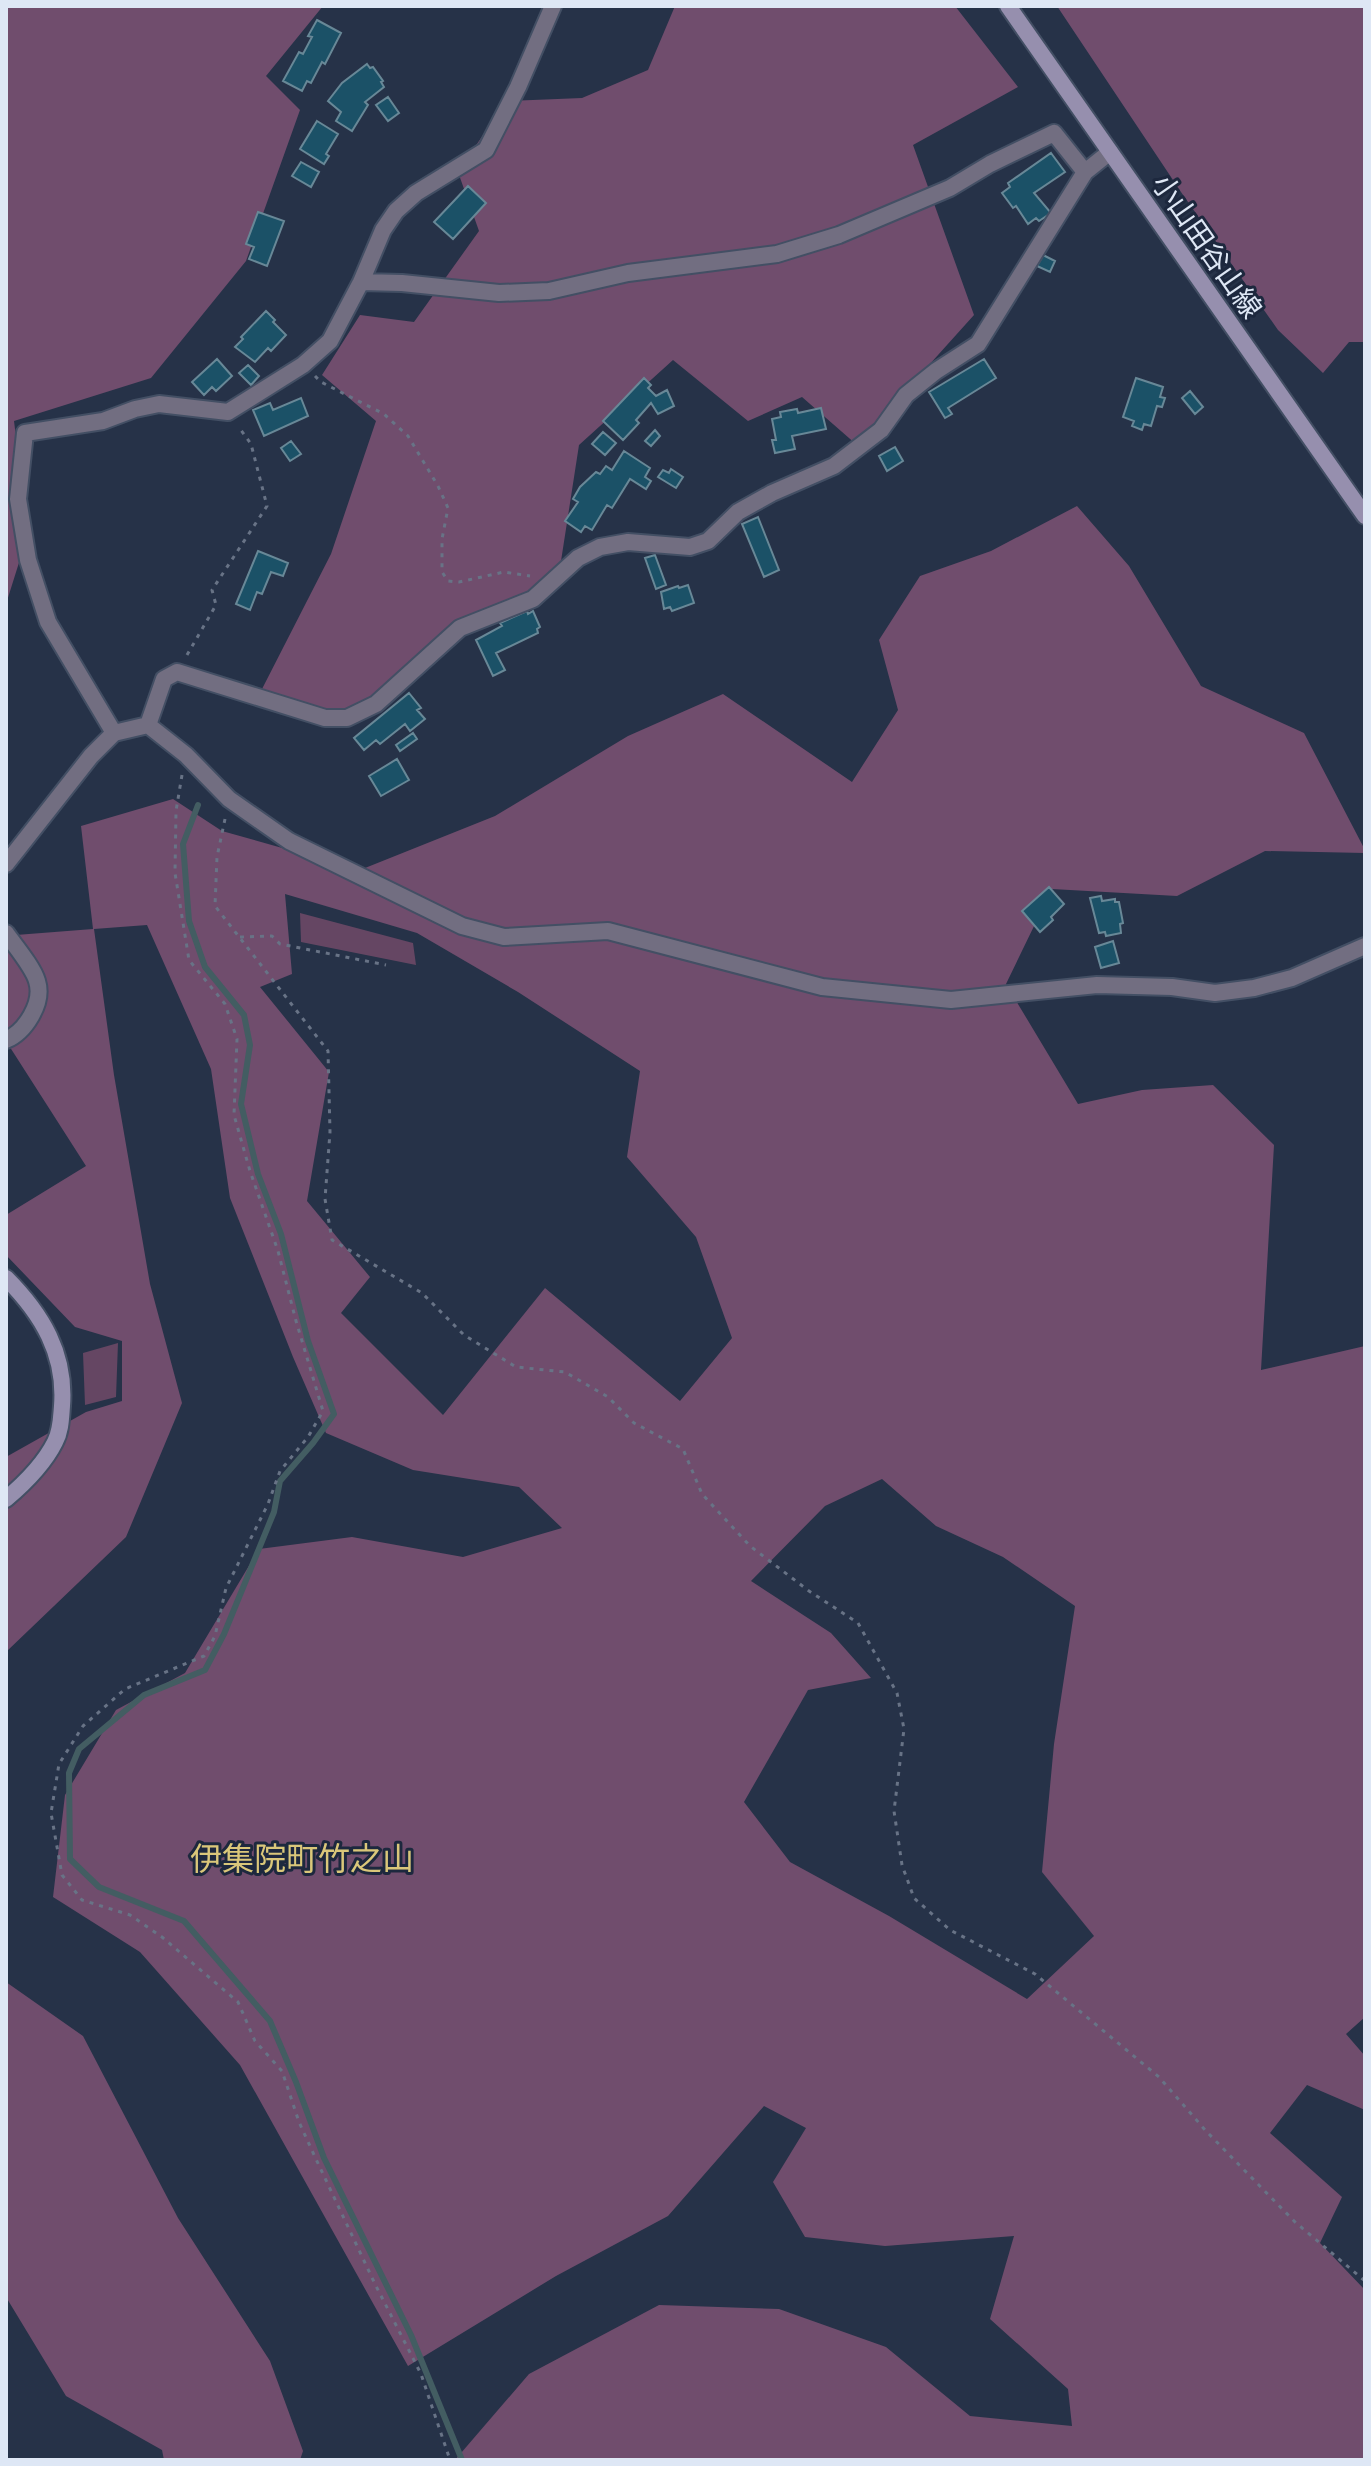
<svg xmlns="http://www.w3.org/2000/svg" width="1371" height="2466" font-family="Jost,'Noto Sans JP',sans-serif">
<style>
.green{fill:#654663}
.forest{fill:#704d6d;fill-rule:evenodd}
.lines{fill:none;stroke-linecap:round;stroke-linejoin:round}
.stream{stroke:#435d62;stroke-width:6}
.building{fill:#1b5167;stroke:#688897;stroke-width:2}
.street-casing{stroke:#434f64;stroke-width:20}
.secondary-casing{stroke:#434f64;stroke-width:20}
.path{stroke:#687386;stroke-width:3;stroke-dasharray:4 6;stroke-linecap:butt}
.street{stroke:#726e81;stroke-width:16}
.secondary{stroke:#968fae;stroke-width:16}
.labels{text-anchor:middle;stroke-width:6;stroke-linejoin:round;paint-order:stroke}
.street-label{font-size:28px;fill:#dee7f5;stroke:#1d283e}
.quarter-label{font-size:32px;fill:#dac77a;stroke:#1d283e}
</style>
<rect width="100%" height="100%" fill="#263248"/>
<!-- green -->
<path class="green" d="M 300,913 L 413,943 L 416,965 L 301,942 Z
M 118,1343 L 116,1397 L 85,1405 L 83,1353 Z"/>
<!-- forest -->
<path class="forest" d="M 6,6 L 323,6 L 266,76 L 300,110 L 246,261 L 151,378 L 14,421 L 28,534 L 6,604 Z
M 675,6 L 955,6 L 1018,87 L 913,145 L 974,315 L 857,445 L 802,397 L 748,421 L 673,360 L 579,445 L 559,574 L 452,642 L 377,709 L 320,724 L 262,689 L 331,554 L 376,421 L 322,375 L 360,315 L 414,322 L 479,231 L 458,172 L 506,101 L 582,98 L 648,70 Z
M 1057,6 L 1365,6 L 1365,342 L 1349,342 L 1323,373 L 1278,330 L 1181,192 Z
M 1077,506 L 1129,566 L 1201,686 L 1304,733 L 1365,850 L 1365,853 L 1265,851 L 1177,896 L 1052,889 L 1006,984 L 1078,1104 L 1142,1090 L 1213,1085 L 1274,1145 L 1261,1370 L 1365,1346 L 1365,2017 L 1346,2034 L 1365,2056 L 1365,2110 L 1307,2085 L 1270,2133 L 1342,2197 L 1320,2243 L 1365,2290 L 1365,2460 L 455,2460 L 529,2374 L 659,2305 L 779,2309 L 886,2347 L 970,2416 L 1072,2426 L 1068,2389 L 990,2319 L 1014,2236 L 885,2246 L 805,2237 L 773,2182 L 806,2128 L 764,2106 L 668,2216 L 556,2276 L 408,2366 L 240,2065 L 140,1952 L 53,1897 L 65,1795 L 116,1710 L 185,1673 L 259,1549 L 352,1537 L 463,1557 L 562,1528 L 519,1487 L 413,1470 L 326,1433 L 293,1357 L 230,1198 L 211,1069 L 147,925 L 94,929 L 114,1075 L 150,1284 L 182,1403 L 126,1537 L 6,1652 L 6,1457 L 86,1412 L 122,1401 L 122,1341 L 75,1327 L 6,1255 L 6,1215 L 86,1166 L 6,1041 L 6,929 L 16,935 L 93,929 L 81,826 L 173,799 L 222,831 L 360,870 L 495,816 L 628,736 L 723,694 L 852,782 L 898,710 L 879,640 L 920,576 L 991,551 ZM 285,894 L 417,933 L 518,992 L 640,1071 L 627,1157 L 696,1237 L 732,1338 L 680,1401 L 545,1288 L 443,1415 L 341,1313 L 370,1277 L 307,1201 L 329,1072 L 260,987 L 292,974 ZM 882,1479 L 936,1526 L 1003,1557 L 1075,1606 L 1054,1744 L 1042,1872 L 1094,1936 L 1027,1999 L 889,1916 L 790,1862 L 744,1802 L 808,1690 L 871,1678 L 831,1633 L 751,1581 L 825,1506 Z
M 6,1982 L 83,2036 L 178,2218 L 270,2361 L 303,2451 L 300,2460 L 164,2460 L 162,2450 L 66,2396 L 6,2297 Z"/>
<g class="lines">
<!-- stream -->
<path class="stream" d="M 198,805 L 183,844 L 189,921 L 205,967 L 244,1015 L 250,1045 L 241,1104 L 258,1174 L 281,1234 L 308,1341 L 334,1414 L 313,1443 L 280,1481 L 274,1512 L 224,1634 L 205,1670 L 144,1695 L 79,1749 L 69,1773 L 70,1859 L 99,1887 L 184,1921 L 270,2021 L 296,2082 L 324,2158 L 411,2335 L 462,2460"/>
</g>
<!-- building -->
<path class="building" d="M 317,20 L 341,33 L 325,64 L 322,62 L 311,83 L 307,81 L 302,91 L 283,81 L 299,52 L 303,54 L 312,37 L 308,36 Z
M 367,64 L 370,68 L 373,67 L 383,81 L 381,82 L 384,87 L 365,102 L 368,105 L 352,131 L 336,121 L 341,112 L 328,101 L 342,83 Z
M 388,97 L 399,113 L 388,121 L 376,105 Z
M 317,121 L 338,134 L 326,154 L 329,156 L 324,164 L 300,149 Z
M 1051,153 L 1065,172 L 1034,193 L 1051,213 L 1039,221 L 1036,218 L 1028,224 L 1016,206 L 1013,208 L 1002,193 L 1010,187 L 1008,183 Z
M 301,162 L 319,172 L 311,187 L 292,176 Z
M 468,186 L 486,203 L 453,239 L 434,222 Z
M 258,212 L 284,221 L 267,266 L 249,259 L 254,247 L 246,244 Z
M 1043,255 L 1055,261 L 1050,272 L 1037,266 Z
M 266,311 L 275,320 L 273,322 L 286,335 L 271,351 L 268,348 L 255,362 L 235,347 L 243,339 L 241,337 Z
M 217,359 L 232,376 L 216,391 L 212,387 L 204,395 L 192,382 Z
M 984,359 L 996,378 L 948,408 L 952,414 L 945,418 L 929,392 Z
M 248,365 L 259,376 L 251,385 L 239,373 Z
M 644,378 L 651,385 L 648,388 L 656,396 L 667,390 L 674,406 L 658,414 L 651,403 L 636,420 L 639,423 L 623,440 L 603,421 Z
M 1136,378 L 1163,387 L 1160,397 L 1165,398 L 1162,407 L 1157,406 L 1151,426 L 1144,424 L 1142,430 L 1132,426 L 1134,421 L 1123,417 Z
M 1190,391 L 1203,407 L 1195,414 L 1182,398 Z
M 301,398 L 308,416 L 264,436 L 253,410 L 270,403 L 273,410 Z
M 821,408 L 826,429 L 792,436 L 795,449 L 775,453 L 772,440 L 776,440 L 772,419 L 781,417 L 780,412 L 797,409 L 798,413 Z
M 655,430 L 660,436 L 651,446 L 645,441 Z
M 603,432 L 616,443 L 605,455 L 592,444 Z
M 291,441 L 301,454 L 290,461 L 281,448 Z
M 895,447 L 903,461 L 887,471 L 879,456 Z
M 624,451 L 650,468 L 645,477 L 651,481 L 646,489 L 630,479 L 612,508 L 607,505 L 592,530 L 585,526 L 581,532 L 565,521 L 578,502 L 573,499 L 580,487 L 596,472 L 600,474 L 606,466 L 612,470 Z
M 671,469 L 683,477 L 676,488 L 658,477 L 663,470 L 669,473 Z
M 758,517 L 779,570 L 764,577 L 742,524 Z
M 258,551 L 288,563 L 283,576 L 271,572 L 262,594 L 257,592 L 250,610 L 236,604 Z
M 655,555 L 666,585 L 656,589 L 645,558 Z
M 688,585 L 694,603 L 672,611 L 670,607 L 664,609 L 661,592 L 678,586 L 679,588 Z
M 527,611 L 528,614 L 533,611 L 540,627 L 537,629 L 538,633 L 496,653 L 505,670 L 493,676 L 476,640 L 502,626 L 500,623 Z
M 409,693 L 421,708 L 417,710 L 425,719 L 410,731 L 405,724 L 380,744 L 376,740 L 364,750 L 354,738 Z
M 413,733 L 417,739 L 400,751 L 396,745 Z
M 397,759 L 409,780 L 381,796 L 369,776 Z
M 1049,887 L 1064,904 L 1051,917 L 1053,920 L 1040,932 L 1022,911 Z
M 1101,896 L 1102,901 L 1115,899 L 1115,902 L 1119,902 L 1123,923 L 1120,924 L 1121,933 L 1106,936 L 1105,932 L 1099,933 L 1090,898 Z
M 1113,941 L 1119,963 L 1101,968 L 1095,947 Z"/>
<g class="lines">
<defs>
<path id="street" d="M 361,282 L 402,283 L 499,293 L 549,291 L 628,273 L 777,254 L 839,235 L 950,188 L 990,164 L 1054,133 L 1085,172
M 148,725 L 186,755 L 229,799 L 289,841 L 462,926 L 504,937 L 608,931 L 822,987 L 951,1000 L 1097,985 L 1172,987 L 1215,993 L 1254,988 L 1292,978 L 1365,946
M 148,725 L 164,679 L 177,672 L 325,718 L 347,718 L 376,704 L 460,628 L 533,599 L 578,558 L 600,547 L 628,542 L 690,547 L 708,541 L 738,512 L 772,493 L 834,466 L 881,430 L 906,395 L 936,371 L 978,344 L 1085,172 L 1110,152
M 114,733 L 48,622 L 28,560 L 18,499 L 25,433 L 103,421 L 135,409 L 159,404 L 228,412 L 303,365 L 330,341 L 361,282 L 383,230 L 396,211 L 416,193 L 486,150 L 518,87 L 553,6
M 6,864 L 91,756 L 114,733 L 148,725
M 6,933 C 15,946 33,967 37,981 C 44,1003 25,1032 6,1040"/>
<path id="secondary" d="M 1008,6 L 1365,516
M 6,1278 C 42,1314 66,1354 62,1406 C 61,1418 61,1431 55,1442 C 44,1464 25,1483 6,1499"/>
</defs>
<!-- street casing -->
<use href="#street" class="street-casing"/>
<!-- secondary casing -->
<use href="#secondary" class="secondary-casing"/>
<!-- path -->
<path class="path" d="M 315,376 L 321,382 L 384,414 L 408,436 L 438,486 L 448,508 L 442,539 L 442,572 L 448,581 L 459,582 L 504,572 L 530,576
M 187,655 L 216,605 L 212,590 L 267,506 L 251,444 L 238,426
M 182,775 L 176,811 L 175,873 L 189,960 L 225,1004 L 237,1039 L 234,1115 L 250,1171 L 278,1251 L 296,1321 L 323,1411 L 308,1437 L 280,1471 L 268,1504 L 226,1588 L 215,1636 L 204,1656 L 125,1689 L 83,1726 L 59,1764 L 51,1813 L 62,1875 L 82,1900 L 130,1915 L 162,1937 L 238,2002 L 255,2041 L 282,2071 L 299,2122 L 315,2157 L 375,2284 L 421,2374 L 450,2460
M 225,819 L 217,857 L 215,906 L 328,1051 L 330,1132 L 325,1199 L 332,1240 L 422,1293 L 464,1335 L 516,1367 L 565,1372 L 608,1397 L 634,1423 L 683,1449 L 702,1494 L 750,1546 L 809,1591 L 858,1623 L 897,1693 L 904,1729 L 894,1811 L 902,1865 L 914,1898 L 950,1930 L 1035,1974 L 1159,2077 L 1206,2131 L 1295,2222 L 1365,2281
M 240,937 L 272,936 L 280,944 L 386,965"/>
<!-- street -->
<use href="#street" class="street"/>
<!-- secondary -->
<use href="#secondary" class="secondary"/>
</g>
<g class="labels">
<!-- street labels -->
<g class="street-label">
<text transform="translate(1207 246) rotate(55)" y="10">小山田谷山線</text>
</g>
<!-- quarter labels -->
<g class="quarter-label">
<text x="302" y="1870">伊集院町竹之山</text>
</g>
</g>
<!-- border -->
<rect width="1371" height="2466" fill="none" stroke="#dee7f5" stroke-width="16"/>
</svg>
